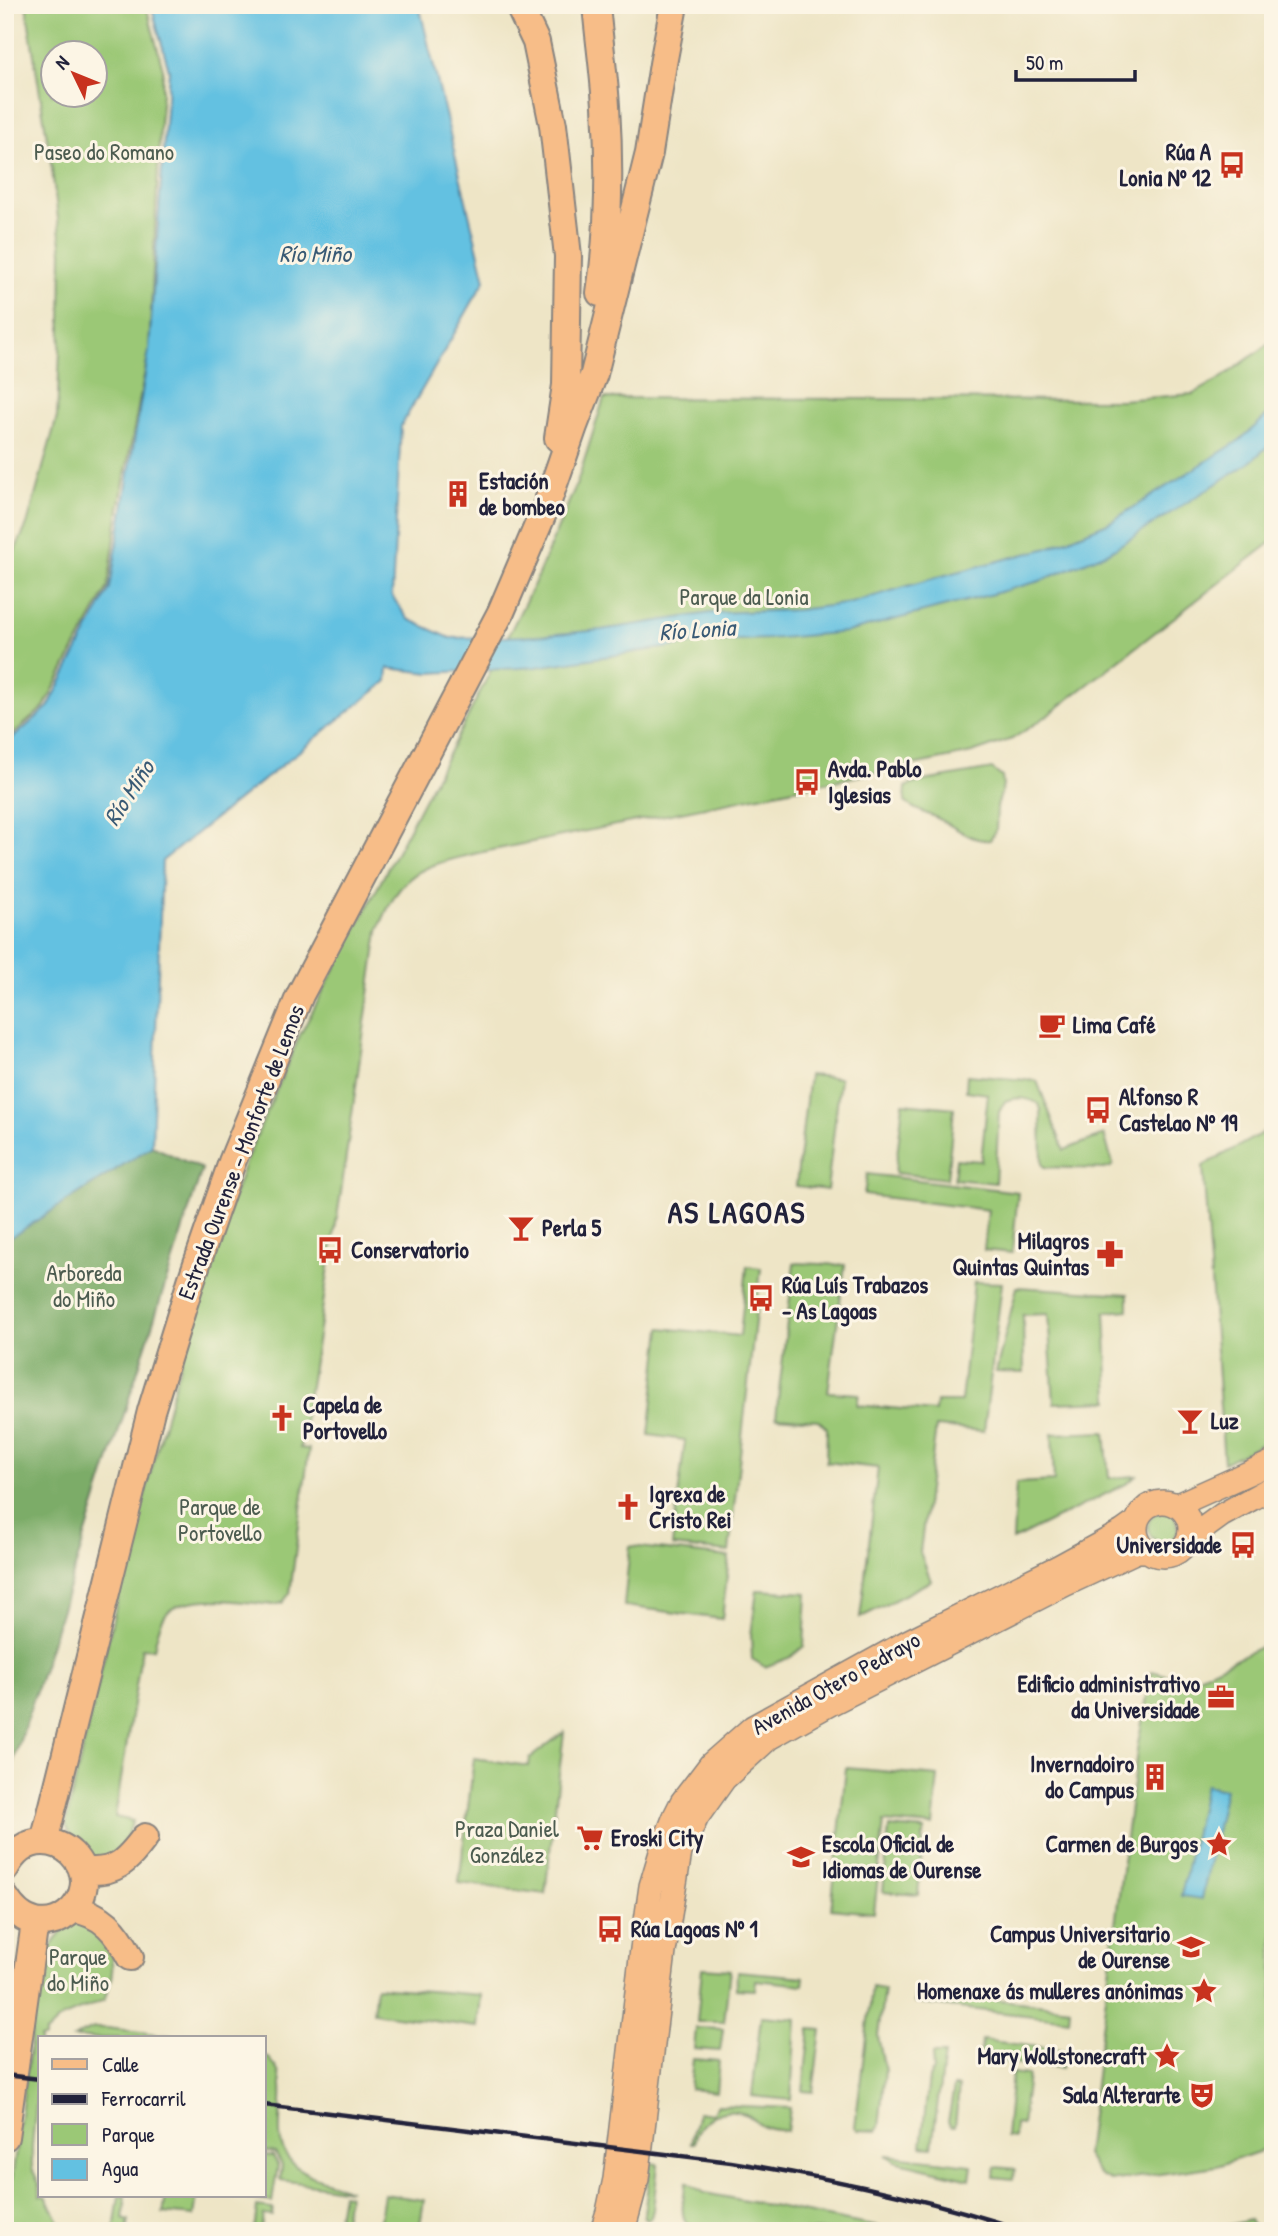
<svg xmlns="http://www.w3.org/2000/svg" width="1278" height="2236" font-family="'Patrick Hand',sans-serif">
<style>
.green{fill:#9bc876;stroke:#5e7558;stroke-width:2;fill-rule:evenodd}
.forest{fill:#7cac67;stroke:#4f6751;stroke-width:2}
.water{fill:#63c1e1;stroke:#42728e;stroke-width:2}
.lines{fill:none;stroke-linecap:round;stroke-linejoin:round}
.primary-casing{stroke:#888480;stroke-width:26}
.highway-casing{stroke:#888480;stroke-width:30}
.primary{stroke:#f7bd88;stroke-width:23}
.highway{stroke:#f7bd88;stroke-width:26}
.rail{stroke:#22223b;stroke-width:4.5}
.labels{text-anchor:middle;stroke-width:6;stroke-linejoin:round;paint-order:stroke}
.park-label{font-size:23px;fill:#4c5c50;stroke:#fcf5e5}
.poi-label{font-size:23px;font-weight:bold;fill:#22223b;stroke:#fcf5e5;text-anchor:start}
.street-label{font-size:23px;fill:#22223b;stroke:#fcf5e5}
.water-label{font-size:24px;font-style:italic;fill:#395a75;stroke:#fcf5e5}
.district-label{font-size:30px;font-weight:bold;letter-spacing:2px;fill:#22223b;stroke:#fcf5e5}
</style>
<rect width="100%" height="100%" fill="#fcf5e5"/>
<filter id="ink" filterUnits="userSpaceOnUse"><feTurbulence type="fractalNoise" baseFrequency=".0143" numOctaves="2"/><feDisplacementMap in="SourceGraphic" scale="14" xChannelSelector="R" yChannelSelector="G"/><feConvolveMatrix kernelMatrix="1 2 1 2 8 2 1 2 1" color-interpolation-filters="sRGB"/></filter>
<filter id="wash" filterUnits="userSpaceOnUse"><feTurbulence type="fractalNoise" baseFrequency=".00686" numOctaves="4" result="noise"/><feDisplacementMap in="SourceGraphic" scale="28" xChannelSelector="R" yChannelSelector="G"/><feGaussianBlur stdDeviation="1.57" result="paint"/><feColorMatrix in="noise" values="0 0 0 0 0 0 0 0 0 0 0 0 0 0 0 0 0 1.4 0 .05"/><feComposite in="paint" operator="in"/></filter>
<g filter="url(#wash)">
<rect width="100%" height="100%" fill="#eee5c6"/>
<!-- green -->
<path class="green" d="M 26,5 L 146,5 L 163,69 L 149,350 L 119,508 L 108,587 L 44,707 L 5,741 L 5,571 L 27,525 L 57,417 L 61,328 L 62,252 L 52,170 ZM 52,52 L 94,52 L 94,94 L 52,94 Z
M 1273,341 L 1273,541 L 1047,716 L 1012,739 L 972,753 L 478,853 C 418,867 401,872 378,931 L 341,1192 L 300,1448 L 309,1449 L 290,1593 L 282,1603 L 274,1605 C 245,1603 189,1591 167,1613 C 159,1621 156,1639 154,1649 L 142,1648 L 115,1817 L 133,1821 C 127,1838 118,1860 96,1859 C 91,1858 84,1855 79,1853 L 66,1825 L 69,1808 L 126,1563 L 198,1299 L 245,1163 L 300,1035 L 466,720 L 534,584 L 577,483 L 604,398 L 1121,400 L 1193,394 L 1220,379 Z
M 992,769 L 1002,777 L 1003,786 L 997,807 L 996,831 L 990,840 C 972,842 955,827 939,819 C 927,813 915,811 905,802 L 906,787 L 918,782 Z
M 809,1075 L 840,1078 L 827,1190 L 796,1186 Z
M 967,1075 L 1037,1081 L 1064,1150 L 1104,1135 L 1113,1164 L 1111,1167 L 1104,1169 L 1044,1167 L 1042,1164 L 1041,1110 L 1039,1104 C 1029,1098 1016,1096 1005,1101 L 999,1112 L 995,1183 L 954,1179 L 956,1159 L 981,1161 L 988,1094 L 966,1091 Z
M 903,1103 L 954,1108 L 947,1179 L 895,1173 Z
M 1273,1127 L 1273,1438 L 1224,1463 L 1203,1166 Z
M 867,1174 L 1018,1192 L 1012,1253 L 984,1250 L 988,1210 L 864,1195 Z
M 794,1263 L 845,1265 L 828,1392 L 859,1394 L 857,1405 L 935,1412 L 936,1402 L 961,1402 L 974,1282 L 1002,1283 L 984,1431 L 936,1427 L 920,1552 L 931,1581 L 860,1618 L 878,1468 L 826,1462 L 827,1428 L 818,1420 L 776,1417 Z
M 747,1266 L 761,1268 L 729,1552 L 672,1546 L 685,1440 L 649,1435 L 661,1328 L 740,1336 Z
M 1017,1287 L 1128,1294 L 1128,1310 L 1105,1312 L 1109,1401 L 1054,1403 L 1048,1314 L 1023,1315 L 1024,1373 L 996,1372 Z
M 1105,1432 L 1109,1478 L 1136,1476 L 1128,1483 L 1013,1540 L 1016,1483 L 1054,1481 L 1052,1434 Z
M1148 1527a15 15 0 1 1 30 0a15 15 0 1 1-30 0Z
M 630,1546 L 729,1557 L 722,1619 L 624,1606 Z
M 757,1590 L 807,1593 L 804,1646 L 791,1657 L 765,1667 L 752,1659 L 751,1635 Z
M 1273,1641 L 1273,2147 L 1217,2166 L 1110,2181 L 1100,2176 L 1086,2155 L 1138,1743 L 1152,1671 L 1188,1681 Z
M 564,1732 L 545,1894 L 459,1883 L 474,1758 L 529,1766 L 530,1758 Z
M 846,1768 L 938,1776 L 933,1826 L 884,1822 L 874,1913 L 831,1909 Z
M 889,1827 L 924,1830 L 918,1895 L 883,1892 Z
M 77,1921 L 107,1938 C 115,1963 114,1976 104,2000 L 61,2018 L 44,2034 L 44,2038 L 40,2038 L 40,2062 L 32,2146 L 32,2169 L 40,2185 L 40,2196 L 46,2196 L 64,2231 L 5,2231 L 41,1966 C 50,1947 58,1931 77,1921 Z
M 702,1968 L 730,1970 L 724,2022 L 697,2022 Z
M 737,1971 L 804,1977 L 803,1985 L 756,1980 L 755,1990 L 736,1989 Z
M 376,1987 L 481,1995 L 478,2027 L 373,2013 Z
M 872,1987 L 884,1989 L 878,2036 L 885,2071 L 879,2127 L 876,2131 L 858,2130 L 855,2127 Z
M 915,1990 L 1070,2008 L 1069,2020 L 914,2003 Z
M 761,2016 L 796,2019 L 791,2100 L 752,2096 Z
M 94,2028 L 107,2028 L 190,2038 L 74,2038 L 82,2033 Z
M 696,2028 L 723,2029 L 720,2051 L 694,2049 Z
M 810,2029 L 821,2030 L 813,2092 L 803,2091 Z
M 982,2040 L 1063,2050 L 1061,2068 L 979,2060 Z
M 264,2054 C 301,2080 263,2133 291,2162 C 306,2178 332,2181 349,2190 L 280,2180 L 282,2165 L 275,2153 L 264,2151 Z
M 932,2054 L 944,2054 L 932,2147 L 921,2146 L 929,2078 L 933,2070 Z
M 693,2059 L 719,2061 L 716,2092 L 690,2089 Z
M 1012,2073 L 1028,2075 L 1022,2125 L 1015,2124 L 1014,2138 L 1006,2137 Z
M 954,2087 L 959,2087 L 955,2126 L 952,2126 L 948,2122 Z
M 718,2105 L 790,2108 L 787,2131 C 780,2130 770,2130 764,2127 C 757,2124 753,2117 745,2114 C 721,2106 699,2118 694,2143 L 691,2143 L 698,2112 L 712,2114 Z
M 264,2155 L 273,2156 L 278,2165 L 272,2202 L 233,2196 L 264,2196 Z
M 886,2155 L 972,2165 L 970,2179 L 895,2161 Z
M 651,2163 L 658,2164 L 653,2210 L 651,2217 L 648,2219 L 644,2217 L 644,2214 Z
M 995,2167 L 1015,2169 L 1013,2179 L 994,2177 Z
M 686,2182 L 705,2193 L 898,2231 L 723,2231 L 687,2224 C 679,2213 684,2196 686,2182 Z
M 342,2194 L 348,2195 L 343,2225 L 337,2224 Z
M 384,2194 L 424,2200 L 419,2231 L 378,2231 Z
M 119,2196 L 126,2196 L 123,2219 L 129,2221 L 127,2231 L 114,2231 Z
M 166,2196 L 197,2196 L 194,2216 L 163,2213 Z
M 257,2207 L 273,2209 L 272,2216 L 263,2215 L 261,2231 L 254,2231 Z
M 1250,2220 L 1256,2231 L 1208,2231 Z"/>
<!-- forest -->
<path class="forest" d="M 152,1146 L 202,1169 L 5,1788 L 5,1241 Z"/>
<!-- water -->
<path class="water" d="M 151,5 L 419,5 L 485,280 L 401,426 L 392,596 L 408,619 L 450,638 L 535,636 L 601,630 L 710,613 L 798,610 L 851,603 L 938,577 L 1048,548 L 1110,522 L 1240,440 L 1273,410 L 1273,442 L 1249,463 L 1109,552 L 1040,581 L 989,595 L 847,632 L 769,639 L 711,641 L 536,667 L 430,673 L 388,668 L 387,681 L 162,861 L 152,1146 L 5,1241 L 5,745 L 48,707 L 110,588 L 149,350 L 169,70 Z
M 1205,1785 L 1225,1789 L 1202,1899 L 1181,1896 Z"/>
</g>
<g filter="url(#ink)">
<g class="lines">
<defs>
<path id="primary" d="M1136 1529a27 27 0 1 1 54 0a27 27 0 1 1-54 0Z
M 1177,1505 L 1273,1462
M 1189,1539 L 1222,1515 L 1273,1487
M 602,2231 L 608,2212 L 615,2179 L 642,1949 L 651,1886 L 662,1849 L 675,1816 L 682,1802 L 711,1764 L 753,1727 L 907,1642 L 1058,1567 L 1122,1532 L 1136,1522
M 623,2231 L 637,2179 L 664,1952 L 680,1852 L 697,1817 L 724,1779 L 769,1738 L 832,1703 L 1066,1584 L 1137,1551 L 1148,1551"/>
<path id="highway" d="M 596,5 C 599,39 604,73 606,106 C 610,168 609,232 600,293
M 519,6 L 536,42 L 553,125 L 568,256 L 566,385 L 558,438
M 44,1842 L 151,1411 L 191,1281 L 232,1162 L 300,995 L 501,612 L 547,504 L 574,426 L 594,374 L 649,153 L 663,64 L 674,5
M 5,1869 C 13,1853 25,1842 43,1842 C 54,1842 65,1847 72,1854 C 112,1895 42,1959 5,1897
M 82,1870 C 115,1875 127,1861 145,1837
M 73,1909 C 103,1914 117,1931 130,1957
M 5,2137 L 35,1922"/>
</defs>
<!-- primary casing -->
<use href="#primary" class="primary-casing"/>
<!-- highway casing -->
<use href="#highway" class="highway-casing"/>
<!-- primary -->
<use href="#primary" class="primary"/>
<!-- highway -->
<use href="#highway" class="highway"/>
<!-- rail -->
<path class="rail" d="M 5,2075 L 40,2079
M 264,2105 L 731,2162 C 831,2178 929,2199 1026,2231"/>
</g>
</g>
<!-- icons -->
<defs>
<symbol id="bus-bare" viewBox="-9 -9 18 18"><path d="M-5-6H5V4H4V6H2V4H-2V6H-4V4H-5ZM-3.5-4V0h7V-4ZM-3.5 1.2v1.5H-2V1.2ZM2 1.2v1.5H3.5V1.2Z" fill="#c8321e" stroke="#fcf5e5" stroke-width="2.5" paint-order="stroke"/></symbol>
<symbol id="building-bare" viewBox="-9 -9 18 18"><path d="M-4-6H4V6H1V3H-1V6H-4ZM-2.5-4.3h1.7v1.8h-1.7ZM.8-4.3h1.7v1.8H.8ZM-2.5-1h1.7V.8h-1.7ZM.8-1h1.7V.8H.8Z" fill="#c8321e" stroke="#fcf5e5" stroke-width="2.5" paint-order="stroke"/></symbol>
<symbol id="cafe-bare" viewBox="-9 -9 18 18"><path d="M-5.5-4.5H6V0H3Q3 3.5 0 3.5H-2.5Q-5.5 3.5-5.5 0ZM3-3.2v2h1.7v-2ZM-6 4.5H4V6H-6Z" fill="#c8321e" stroke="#fcf5e5" stroke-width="2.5" paint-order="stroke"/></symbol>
<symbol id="bar-bare" viewBox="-9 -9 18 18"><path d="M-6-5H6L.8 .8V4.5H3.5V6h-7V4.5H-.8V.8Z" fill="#c8321e" stroke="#fcf5e5" stroke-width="2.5" paint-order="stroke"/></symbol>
<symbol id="pharmacy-bare" viewBox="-9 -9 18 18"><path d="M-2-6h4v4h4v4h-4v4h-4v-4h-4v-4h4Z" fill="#c8321e" stroke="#fcf5e5" stroke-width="2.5" paint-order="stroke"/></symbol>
<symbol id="church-bare" viewBox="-9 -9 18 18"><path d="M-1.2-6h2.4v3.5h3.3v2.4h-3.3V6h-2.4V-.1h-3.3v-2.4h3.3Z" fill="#c8321e" stroke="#fcf5e5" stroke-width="2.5" paint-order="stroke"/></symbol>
<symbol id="office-bare" viewBox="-9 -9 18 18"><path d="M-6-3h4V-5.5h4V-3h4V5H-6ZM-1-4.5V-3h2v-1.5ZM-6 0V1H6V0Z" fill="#c8321e" stroke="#fcf5e5" stroke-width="2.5" paint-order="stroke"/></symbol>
<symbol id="supermarket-bare" viewBox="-9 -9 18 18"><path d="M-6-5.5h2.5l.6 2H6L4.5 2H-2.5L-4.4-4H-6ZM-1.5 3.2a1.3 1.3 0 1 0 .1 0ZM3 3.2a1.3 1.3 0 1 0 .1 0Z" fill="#c8321e" stroke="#fcf5e5" stroke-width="2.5" paint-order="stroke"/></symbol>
<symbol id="sight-bare" viewBox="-9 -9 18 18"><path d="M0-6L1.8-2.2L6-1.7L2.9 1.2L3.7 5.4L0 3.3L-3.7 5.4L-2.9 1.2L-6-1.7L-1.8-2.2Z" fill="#c8321e" stroke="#fcf5e5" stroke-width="2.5" paint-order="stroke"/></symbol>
<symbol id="school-bare" viewBox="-9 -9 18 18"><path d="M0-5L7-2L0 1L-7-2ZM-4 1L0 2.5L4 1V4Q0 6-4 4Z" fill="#c8321e" stroke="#fcf5e5" stroke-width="2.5" paint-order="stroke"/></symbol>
<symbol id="university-bare" viewBox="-9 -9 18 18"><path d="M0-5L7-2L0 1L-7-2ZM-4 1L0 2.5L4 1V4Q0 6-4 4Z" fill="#c8321e" stroke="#fcf5e5" stroke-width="2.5" paint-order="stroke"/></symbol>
<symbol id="theatre-bare" viewBox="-9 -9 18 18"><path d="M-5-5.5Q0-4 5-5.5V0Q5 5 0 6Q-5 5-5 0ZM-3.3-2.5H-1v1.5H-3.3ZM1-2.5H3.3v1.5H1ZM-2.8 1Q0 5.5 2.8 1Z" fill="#c8321e" stroke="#fcf5e5" stroke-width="2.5" paint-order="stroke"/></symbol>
</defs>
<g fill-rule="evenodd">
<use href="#bus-bare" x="1213" y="146" width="38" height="38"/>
<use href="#building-bare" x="439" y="475" width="38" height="38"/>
<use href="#bus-bare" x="788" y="763" width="38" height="38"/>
<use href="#cafe-bare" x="1033" y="1006" width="38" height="38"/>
<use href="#bus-bare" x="1079" y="1091" width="38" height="38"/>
<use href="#bar-bare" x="502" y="1209" width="38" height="38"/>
<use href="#bus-bare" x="311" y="1231" width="38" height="38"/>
<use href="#pharmacy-bare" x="1091" y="1235" width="38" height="38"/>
<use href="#bus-bare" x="742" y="1279" width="38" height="38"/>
<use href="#church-bare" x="263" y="1399" width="38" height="38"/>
<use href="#bar-bare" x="1171" y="1402" width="38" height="38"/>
<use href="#church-bare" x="609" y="1488" width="38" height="38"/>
<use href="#bus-bare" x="1224" y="1526" width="38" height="38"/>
<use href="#office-bare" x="1202" y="1678" width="38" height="38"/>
<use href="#building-bare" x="1136" y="1758" width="38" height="38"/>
<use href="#supermarket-bare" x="571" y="1819" width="38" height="38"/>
<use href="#sight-bare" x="1200" y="1825" width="38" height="38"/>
<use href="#school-bare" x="782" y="1838" width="38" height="38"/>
<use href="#bus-bare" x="591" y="1910" width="38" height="38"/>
<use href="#university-bare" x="1172" y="1928" width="38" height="38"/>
<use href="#sight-bare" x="1185" y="1972" width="38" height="38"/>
<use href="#sight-bare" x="1148" y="2037" width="38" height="38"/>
<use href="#theatre-bare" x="1183" y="2076" width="38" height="38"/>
</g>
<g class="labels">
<!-- park labels -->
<g class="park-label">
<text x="104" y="160">Paseo do Romano</text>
<text x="744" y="605">Parque da Lonia</text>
<text x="84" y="1281">Arboreda<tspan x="84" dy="26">do Miño</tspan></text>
<text x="220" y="1515">Parque de<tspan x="220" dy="26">Portovello</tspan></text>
<text x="507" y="1837">Praza Daniel<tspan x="507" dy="26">González</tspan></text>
<text x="78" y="1965">Parque<tspan x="78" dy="26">do Miño</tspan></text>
</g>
<!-- poi labels -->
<g class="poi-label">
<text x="1211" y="160" text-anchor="end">Rúa A<tspan x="1211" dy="26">Lonia Nº 12</tspan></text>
<text x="479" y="489">Estación<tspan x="479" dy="26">de bombeo</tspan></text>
<text x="828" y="777">Avda. Pablo<tspan x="828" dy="26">Iglesias</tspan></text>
<text x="1073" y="1033">Lima Café</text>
<text x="1119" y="1105">Alfonso R<tspan x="1119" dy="26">Castelao Nº 19</tspan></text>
<text x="542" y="1236">Perla 5</text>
<text x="1089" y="1249" text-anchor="end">Milagros<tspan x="1089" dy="26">Quintas Quintas</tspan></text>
<text x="351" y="1258">Conservatorio</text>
<text x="782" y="1293">Rúa Luís Trabazos<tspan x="782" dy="26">- As Lagoas</tspan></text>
<text x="303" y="1413">Capela de<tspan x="303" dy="26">Portovello</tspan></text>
<text x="1211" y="1429">Luz</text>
<text x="649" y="1502">Igrexa de<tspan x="649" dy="26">Cristo Rei</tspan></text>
<text x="1222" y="1553" text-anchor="end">Universidade</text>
<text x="1200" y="1692" text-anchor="end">Edificio administrativo<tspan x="1200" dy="26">da Universidade</tspan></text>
<text x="1134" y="1772" text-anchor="end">Invernadoiro<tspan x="1134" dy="26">do Campus</tspan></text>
<text x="611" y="1846">Eroski City</text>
<text x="822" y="1852">Escola Oficial de<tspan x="822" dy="26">Idiomas de Ourense</tspan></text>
<text x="1198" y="1852" text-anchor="end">Carmen de Burgos</text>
<text x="631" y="1937">Rúa Lagoas Nº 1</text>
<text x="1170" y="1942" text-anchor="end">Campus Universitario<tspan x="1170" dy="26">de Ourense</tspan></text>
<text x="1183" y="1999" text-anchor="end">Homenaxe ás mulleres anónimas</text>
<text x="1146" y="2064" text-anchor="end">Mary Wollstonecraft</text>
<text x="1181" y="2103" text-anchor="end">Sala Alterarte</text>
</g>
<!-- street labels -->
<g class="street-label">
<text transform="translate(241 1152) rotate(-69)" y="8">Estrada Ourense - Monforte de Lemos</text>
<text transform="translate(836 1683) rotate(-29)" y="8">Avenida Otero Pedrayo</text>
</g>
<!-- water labels -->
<g class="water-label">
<text x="315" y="262">Río Miño</text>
<text transform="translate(697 630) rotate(-4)" y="8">Río Lonia</text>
<text transform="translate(129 793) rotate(-57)" y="8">Río Miño</text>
</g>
<!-- district labels -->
<g class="district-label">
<text x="737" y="1223">AS LAGOAS</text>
</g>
</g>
<!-- margin -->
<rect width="1278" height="2236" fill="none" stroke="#fcf5e5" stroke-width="28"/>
<!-- legend -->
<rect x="38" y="2036" width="228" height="161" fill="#fcf5e5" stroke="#a5a1a1" stroke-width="2"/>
<rect x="52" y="2059" width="35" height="10" fill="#f7bd88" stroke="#a5a1a1" stroke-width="2"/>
<text x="102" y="2072" font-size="21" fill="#22223b">Calle</text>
<rect x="52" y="2094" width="35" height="10" fill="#22223b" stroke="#a5a1a1" stroke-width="2"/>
<text x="102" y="2106" font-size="21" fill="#22223b">Ferrocarril</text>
<rect x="52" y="2124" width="35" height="21" fill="#9bc876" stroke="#a5a1a1" stroke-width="2"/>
<text x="102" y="2142" font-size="21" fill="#22223b">Parque</text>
<rect x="52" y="2159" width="35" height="21" fill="#63c1e1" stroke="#a5a1a1" stroke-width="2"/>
<text x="102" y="2176" font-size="21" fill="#22223b">Agua</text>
<!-- north arrow -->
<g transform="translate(74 74) rotate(313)"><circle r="33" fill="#fcf5e5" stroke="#a5a1a1" stroke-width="2"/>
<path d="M0-5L12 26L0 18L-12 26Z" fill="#c8321e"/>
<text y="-10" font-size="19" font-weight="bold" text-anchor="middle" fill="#22223b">N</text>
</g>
<!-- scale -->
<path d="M1016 70v10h119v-10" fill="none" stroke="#22223b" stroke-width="3.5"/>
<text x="1026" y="70" font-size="21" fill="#22223b" stroke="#fcf5e5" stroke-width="5" paint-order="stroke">50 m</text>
</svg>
